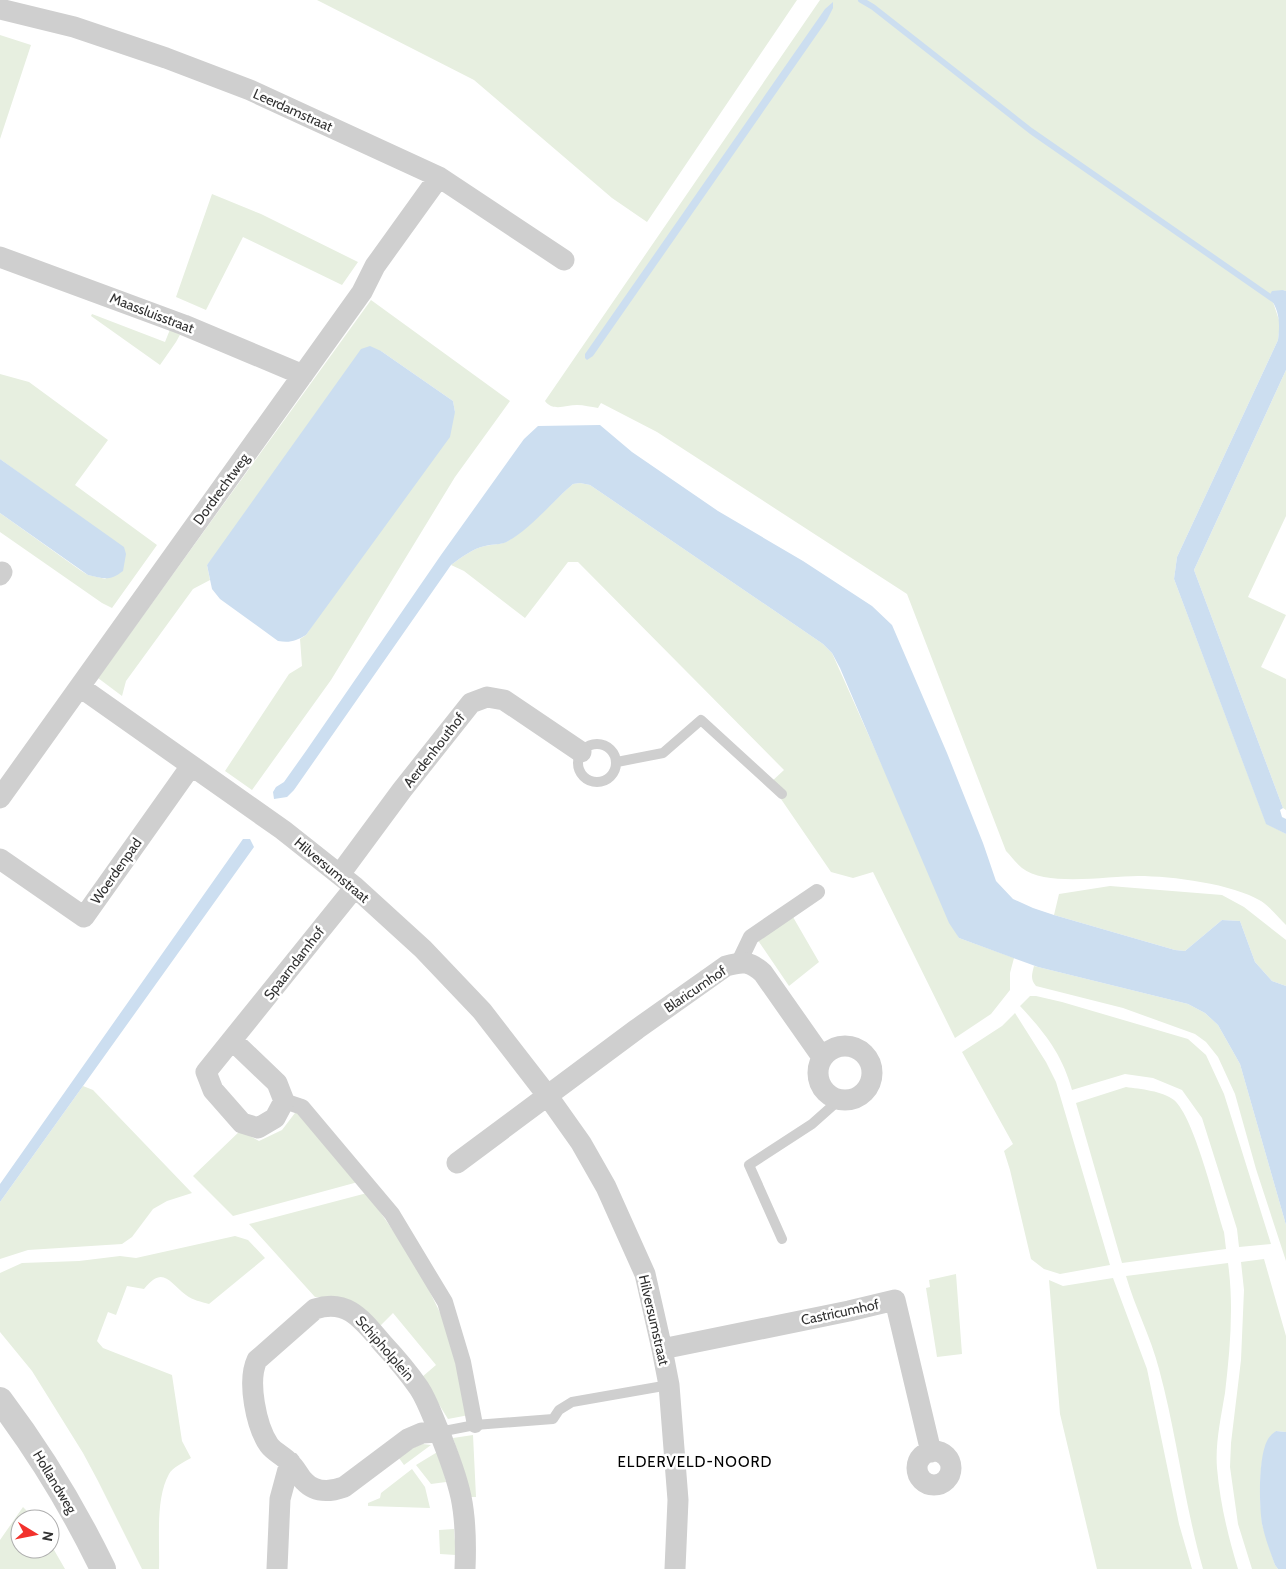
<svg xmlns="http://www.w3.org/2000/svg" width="1286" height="1569" font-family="Cabin,sans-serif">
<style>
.green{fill:#e7efe0}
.water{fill:#ccdef0}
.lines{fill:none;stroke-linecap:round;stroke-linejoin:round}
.stream{stroke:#ccdef0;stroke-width:6}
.service{stroke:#cfcfcf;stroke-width:10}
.pedestrian{stroke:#cfcfcf;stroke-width:16}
.minor{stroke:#cfcfcf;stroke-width:21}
.tertiary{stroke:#cfcfcf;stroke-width:26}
.labels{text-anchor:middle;stroke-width:5;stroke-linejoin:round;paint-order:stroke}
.street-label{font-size:14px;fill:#323232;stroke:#fff}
.neighbourhood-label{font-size:15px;letter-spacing:1px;fill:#000;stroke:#fff}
</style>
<rect width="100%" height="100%" fill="#fff"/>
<!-- green -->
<path class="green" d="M 317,0 L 797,0 L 647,222 L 612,198 L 474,80 Z
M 820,0 L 1286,0 L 1286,291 L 1283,290 L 1273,302 L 1280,323 L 1278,340 L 1177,557 L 1174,579 L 1266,823 L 1286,834 L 1286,925 C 1278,917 1270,907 1261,901 C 1233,884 1172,876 1138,876 C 1108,876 1046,887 1022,868 C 1016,863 1011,856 1006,851 L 907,594 L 657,432 L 601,403 L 598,408 C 591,407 584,405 577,405 C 566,405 553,412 545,401 Z
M 0,35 L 31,45 L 0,139 Z
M 212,194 L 261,214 L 358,262 L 342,285 L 243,237 L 206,310 L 176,297 Z
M 371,300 L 510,401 L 455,477 L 331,680 L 252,790 L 225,771 L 289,674 L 302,666 L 300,639 L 306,635 L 455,412 L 453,401 L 381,351 L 207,565 L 210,580 L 193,589 L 126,681 L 122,696 L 98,678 Z
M 92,314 L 165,342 L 171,327 L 182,331 L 176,342 L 160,365 L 91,316 Z
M 1286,370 L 1286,516 L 1248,597 L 1286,615 L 1261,667 L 1286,679 L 1286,810 L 1283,808 L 1194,570 Z
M 0,374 L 29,382 L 108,440 L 75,485 L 157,545 L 112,608 L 102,603 L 0,532 L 0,513 L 80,570 L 88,575 L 106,579 L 37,486 L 0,459 Z
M 580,483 L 590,485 L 823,644 L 832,653 L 959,938 L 1014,958 L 1010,973 L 1010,990 L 991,1014 L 955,1038 L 873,872 L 853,878 L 831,872 L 770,783 L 784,770 L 578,562 L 568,562 L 525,618 L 464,571 L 451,565 C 462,557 472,549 485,546 C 493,544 500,545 508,541 C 532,525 551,503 573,484 Z
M 1110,886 L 1222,895 L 1244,907 L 1286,940 L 1286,986 L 1272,981 L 1255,962 L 1240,921 L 1222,920 L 1185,951 L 1175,950 L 1054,915 L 1059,894 Z
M 793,917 L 819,962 L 789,986 L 757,939 Z
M 1034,966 L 1188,1004 L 1205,1013 L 1218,1025 L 1240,1064 L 1286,1225 L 1286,1261 L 1256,1169 L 1235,1094 L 1218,1057 L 1206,1042 L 1195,1034 L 1123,1008 L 1036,986 C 1030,979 1032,974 1034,966 Z
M 1030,996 L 1036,996 L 1062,1002 L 1188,1039 L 1206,1055 L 1224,1094 L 1271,1244 L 1239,1247 L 1237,1229 L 1202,1118 L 1182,1090 L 1153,1078 L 1125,1074 L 1072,1090 C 1062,1054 1045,1033 1020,1006 Z
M 1015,1013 L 1046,1062 L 1056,1082 L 1110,1265 L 1060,1274 L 1044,1269 L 1031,1259 L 1010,1170 L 1004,1151 L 1013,1144 L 962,1052 L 1002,1026 Z
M 83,1086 L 93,1090 L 192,1193 L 167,1201 L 153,1209 L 132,1237 L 122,1244 L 28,1250 L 0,1259 L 0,1202 Z
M 1126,1087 C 1140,1089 1163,1091 1174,1100 C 1194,1117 1215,1204 1224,1232 L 1226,1249 L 1122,1263 L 1076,1103 Z
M 298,1109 L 358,1182 L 233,1216 L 193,1176 L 242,1129 L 248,1135 L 259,1141 L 282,1130 Z
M 367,1193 L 403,1245 L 424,1280 L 448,1329 L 469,1415 L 448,1419 L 422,1377 L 436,1365 L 393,1313 L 379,1327 L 335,1298 L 315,1297 L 249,1224 Z
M 235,1236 L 248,1240 L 265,1258 L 209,1304 C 202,1302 192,1300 186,1295 C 169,1282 163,1265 144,1289 L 127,1286 L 116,1315 L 108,1312 L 97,1341 L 103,1348 L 172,1375 L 182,1441 L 191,1458 C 184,1462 172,1468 169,1474 C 155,1499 160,1542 159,1569 L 142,1569 L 98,1481 L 83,1453 L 32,1371 L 0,1332 L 0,1273 L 22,1263 L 79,1261 L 120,1256 L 136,1258 Z
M 1264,1259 L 1286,1336 L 1286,1432 L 1276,1431 L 1265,1447 L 1261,1468 L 1260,1495 L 1262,1524 L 1275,1565 L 1278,1569 L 1252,1569 L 1238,1524 L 1230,1467 L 1231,1443 L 1241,1360 L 1244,1290 L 1241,1262 Z
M 1228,1263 C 1234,1306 1230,1350 1225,1393 C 1221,1417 1215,1444 1217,1468 C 1220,1503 1228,1536 1238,1569 L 1203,1569 C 1184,1503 1177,1435 1159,1369 C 1151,1337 1135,1308 1126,1276 Z
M 956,1274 L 962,1354 L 937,1357 L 926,1288 L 930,1287 L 929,1280 Z
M 1113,1278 L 1147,1369 L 1179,1524 L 1192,1569 L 1097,1569 L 1060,1414 L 1049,1280 L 1063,1286 Z
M 473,1435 L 476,1497 L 470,1497 L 461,1461 L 453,1438 Z
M 423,1444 L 431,1445 L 404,1465 L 396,1454 Z
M 439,1451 L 446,1482 L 431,1484 L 416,1465 Z
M 412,1469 L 425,1487 L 430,1508 L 368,1506 L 368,1503 L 380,1498 L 381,1493 Z
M 23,1507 L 35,1519 L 20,1519 L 20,1549 L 50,1549 L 50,1543 L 65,1569 L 0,1569 L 0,1540 Z
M 454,1529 L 456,1555 L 440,1554 L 439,1530 Z"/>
<!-- water -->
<path class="water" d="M 833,2 L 833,8 L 827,20 L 593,356 L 587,360 L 585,358 L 585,354 L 825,9 Z
M 1283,290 L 1286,291 L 1286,370 L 1194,570 L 1283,808 L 1280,810 L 1282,817 L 1286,819 L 1286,834 L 1266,824 L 1174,579 L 1177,557 L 1278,340 C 1280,323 1280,311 1269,296 L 1272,291 Z
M 370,346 L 381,351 L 453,401 L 455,412 L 450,437 L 306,635 C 296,641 290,643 278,641 L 220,599 L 212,589 L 207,565 L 361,349 Z
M 600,425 L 632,452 L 718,511 L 803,561 L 872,606 L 892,625 L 947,753 L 983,843 L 996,881 L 1013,899 L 1033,908 L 1054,915 L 1175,950 L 1185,951 L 1222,920 L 1240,921 L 1255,962 L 1272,981 L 1286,986 L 1286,1225 L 1240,1064 L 1218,1025 L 1205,1013 L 1188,1004 L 1038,967 L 959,938 L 949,923 L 840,668 L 832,653 L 823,644 L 590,485 L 580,483 L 573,484 C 554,500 527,533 504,543 C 498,545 491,544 485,546 C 472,549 462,557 451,565 L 294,790 L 287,797 L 274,799 L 273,792 L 276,787 L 284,782 L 306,751 L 441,555 L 524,439 L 538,426 Z
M 0,459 L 124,547 L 126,554 L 123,571 C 110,581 104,579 88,575 L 0,513 Z
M 243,839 L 250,839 L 254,847 L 0,1202 L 0,1184 Z
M 1276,1431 L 1286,1432 L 1286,1569 L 1278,1569 L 1275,1565 C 1270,1551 1265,1538 1262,1524 C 1259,1504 1258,1456 1268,1439 C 1270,1436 1273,1433 1276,1431 Z"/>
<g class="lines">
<!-- stream -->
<path class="stream" d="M 861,0 L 873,7 L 1031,131 L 1286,308"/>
<!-- service -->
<path class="service" d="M578 763a19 19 0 1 1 38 0a19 19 0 1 1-38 0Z
M 617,762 L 663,753 L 701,720 L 782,794
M 782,1239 L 749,1165 L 812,1124 L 839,1100
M 439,1432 L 475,1425 L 553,1419 L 559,1410 L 572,1402 L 669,1385"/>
<!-- pedestrian -->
<path class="pedestrian" d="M 739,962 L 751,937 L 817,892
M 284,1101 L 302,1107 L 392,1214 L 445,1302 L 463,1362 L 475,1425"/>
<!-- minor -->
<path class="minor" d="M 0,9 L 74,27 L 166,58 L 250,90 L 439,177 L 564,260
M 0,257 L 184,325 L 303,375
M 0,575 L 2,572
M 80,687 L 283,830 L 355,887 L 423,949 L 482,1011 L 547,1095 L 581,1143 L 606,1187 L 645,1274 L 662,1349 L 669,1385 L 678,1500 L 675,1569
M 0,798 L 362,292 L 375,266 L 439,177
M 0,859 L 84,917 L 191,766
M 340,874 L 402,790 L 471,703 L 487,697 L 504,700 L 581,752
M 232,1040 L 277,1083 L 284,1101 L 275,1118 L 258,1128 L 242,1123 L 213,1090 L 206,1072 L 355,887
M818 1073a27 27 0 1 1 54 0a27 27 0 1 1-54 0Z
M 457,1163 L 637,1029 L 726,966 C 743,961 750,961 763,973 L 822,1057
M 662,1349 L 849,1311 L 895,1300 L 931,1452
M 439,1432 L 422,1433 L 408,1439 L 344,1487 C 330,1492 315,1493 304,1481 C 299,1476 296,1468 290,1463 C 284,1456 274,1452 269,1445 C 256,1426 247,1381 257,1360 L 315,1309 C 348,1298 363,1321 383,1344 C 396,1358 408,1372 419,1388 C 427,1400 432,1415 438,1429 C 447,1451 456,1474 461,1497 C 466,1521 466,1545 465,1569
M917 1468a17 17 0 1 1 34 0a17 17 0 1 1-34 0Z
M 277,1569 L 280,1499 L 290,1462"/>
<!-- tertiary -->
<path class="tertiary" d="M 0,1400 C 40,1453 74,1509 103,1569"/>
</g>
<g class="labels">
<!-- street labels -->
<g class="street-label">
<text transform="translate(293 110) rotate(24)" y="5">Leerdamstraat</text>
<text transform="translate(152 313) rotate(21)" y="5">Maassluisstraat</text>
<text transform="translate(221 489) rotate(-54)" y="5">Dordrechtweg</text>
<text transform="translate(434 750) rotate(-52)" y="5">Aerdenhouthof</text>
<text transform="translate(332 870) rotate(40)" y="5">Hilversumstraat</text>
<text transform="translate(116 871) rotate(-55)" y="5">Woerdenpad</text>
<text transform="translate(294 963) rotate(-52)" y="5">Spaarndamhof</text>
<text transform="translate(695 989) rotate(-34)" y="5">Blaricumhof</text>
<text transform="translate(840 1312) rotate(-12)" y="5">Castricumhof</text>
<text transform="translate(654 1320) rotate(77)" y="5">Hilversumstraat</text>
<text transform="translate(385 1348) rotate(49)" y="5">Schipholplein</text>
<text transform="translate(55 1482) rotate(59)" y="5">Hollandweg</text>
</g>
<!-- neighbourhood labels -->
<g class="neighbourhood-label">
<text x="695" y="1467">ELDERVELD-NOORD</text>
</g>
</g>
<!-- north arrow -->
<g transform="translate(35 1534) rotate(100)"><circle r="24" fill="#ffffff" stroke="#adadad"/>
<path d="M0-4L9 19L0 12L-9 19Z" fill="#f2312c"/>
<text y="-8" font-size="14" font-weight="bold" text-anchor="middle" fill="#323232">N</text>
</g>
</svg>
